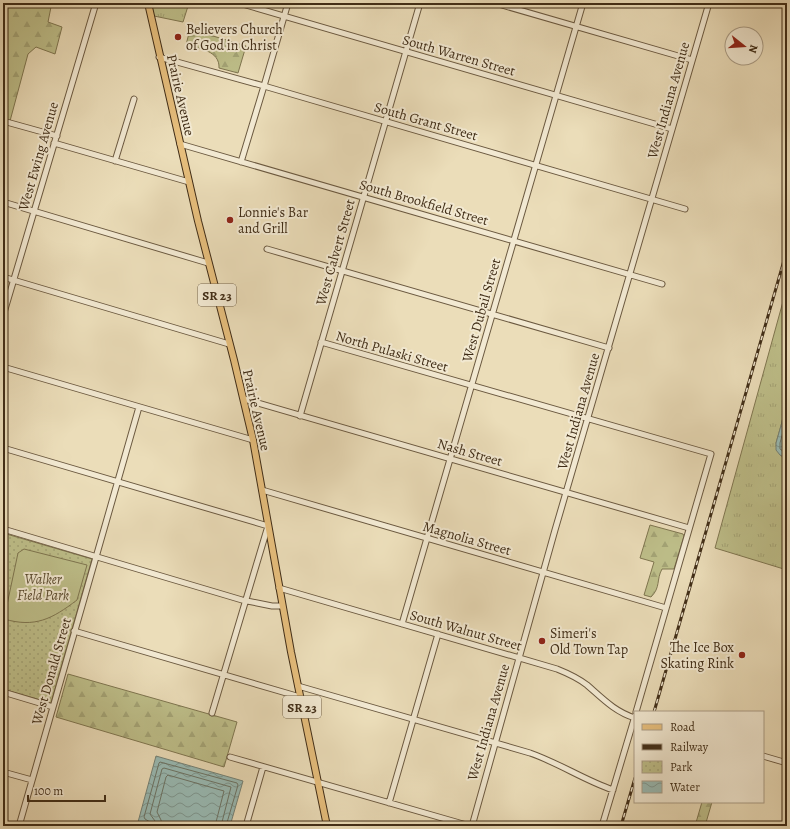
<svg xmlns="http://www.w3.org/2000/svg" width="790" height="829" font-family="Alegreya,serif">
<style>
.grass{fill:url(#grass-tufts);stroke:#7f7650}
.forest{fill:url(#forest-firs);stroke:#7f7650}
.park{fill:url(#park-dots);stroke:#7f7650}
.pitch{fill:#bebf8a;stroke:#7f7650}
.water{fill:url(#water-waves);stroke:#758276}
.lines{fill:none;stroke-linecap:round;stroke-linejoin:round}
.shore{stroke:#6c7466;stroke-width:1}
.minor-casing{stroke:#6b5940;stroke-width:7}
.major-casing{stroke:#402d17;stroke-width:8}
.minor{stroke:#f2e9d2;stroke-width:5}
.major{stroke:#e6be7c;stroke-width:6}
.rail-casing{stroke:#402d17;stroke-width:3}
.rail{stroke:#f2e9d2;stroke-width:1.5;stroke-dasharray:4.5;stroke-linecap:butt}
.poi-dot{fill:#8f2418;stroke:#f2e9d2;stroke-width:1.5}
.labels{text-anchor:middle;stroke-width:4;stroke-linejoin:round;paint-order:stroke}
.shield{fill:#f2e9d2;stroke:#75654f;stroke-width:1}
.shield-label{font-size:13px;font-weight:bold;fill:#402d17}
.poi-label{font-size:14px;fill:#402d17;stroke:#f2e9d2;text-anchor:start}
.street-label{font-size:14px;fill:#402d17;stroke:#f2e9d2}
.park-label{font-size:14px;font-style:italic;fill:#594a2e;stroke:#f2e9d2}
</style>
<defs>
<pattern id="grass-tufts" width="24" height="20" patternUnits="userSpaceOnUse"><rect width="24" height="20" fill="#bebf8a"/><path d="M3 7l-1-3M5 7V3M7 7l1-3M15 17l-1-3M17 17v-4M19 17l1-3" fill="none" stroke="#a4a476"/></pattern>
<pattern id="forest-firs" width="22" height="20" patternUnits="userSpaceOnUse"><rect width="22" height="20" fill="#bebf8a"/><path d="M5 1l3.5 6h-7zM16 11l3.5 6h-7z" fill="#a4a476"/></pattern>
<pattern id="park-dots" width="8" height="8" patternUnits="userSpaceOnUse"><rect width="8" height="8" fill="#bebf8a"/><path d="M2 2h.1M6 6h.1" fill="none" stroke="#a4a476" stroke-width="1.8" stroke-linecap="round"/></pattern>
<pattern id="water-waves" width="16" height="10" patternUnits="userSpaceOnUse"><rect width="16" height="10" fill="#99bbb5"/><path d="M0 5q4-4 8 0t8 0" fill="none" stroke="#7e9892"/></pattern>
</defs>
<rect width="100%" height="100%" fill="#ebddb9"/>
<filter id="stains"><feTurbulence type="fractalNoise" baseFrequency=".005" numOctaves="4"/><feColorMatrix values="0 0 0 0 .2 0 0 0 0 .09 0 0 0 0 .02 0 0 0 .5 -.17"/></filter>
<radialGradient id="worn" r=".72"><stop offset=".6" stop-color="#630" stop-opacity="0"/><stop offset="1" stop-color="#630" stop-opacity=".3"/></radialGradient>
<!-- grass -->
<path class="grass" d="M 151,3 L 189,3 L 183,22 L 154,16 Z
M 787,287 L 787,394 L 782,422 L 776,443 L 780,455 L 787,459 L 787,570 L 715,548 Z"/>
<!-- forest -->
<path class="forest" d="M 3,3 L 46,3 L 51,7 L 48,22 L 62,27 L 55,54 L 36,47 L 28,54 L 10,121 L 3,119 Z
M 190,29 L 246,46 L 238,73 L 219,68 C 220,51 199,48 186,45 Z
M 650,525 L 683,534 L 684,536 L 674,569 L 662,569 C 656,580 661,587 651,597 L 644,595 L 654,562 L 640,558 Z
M 68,674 L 237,722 L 224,767 L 56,717 Z
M 702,802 L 712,802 L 705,826 L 695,826 Z"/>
<!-- park -->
<path class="park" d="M 3,533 L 92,559 L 51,703 L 3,689 Z"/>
<!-- pitch -->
<path class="pitch" d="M 24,549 L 87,565 L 77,600 C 52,619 35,628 4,619 L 18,553 Z"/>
<!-- water -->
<path class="water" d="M 787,394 L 787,459 L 780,455 L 776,450 L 776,443 L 782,422 Z
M 156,756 L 243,781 L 230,826 L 153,826 L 138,822 Z"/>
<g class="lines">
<!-- shore -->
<path class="shore" d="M 787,417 L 780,443 L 780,449 L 787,454
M 151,826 L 150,822 L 145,819 L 144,817 L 159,763 L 160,762 L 237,783 L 238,785 L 226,826
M 156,826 L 155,821 L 150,814 L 162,769 L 164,768 L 231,787 L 221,826
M 162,826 L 161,820 L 157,812 L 166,777 L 168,775 L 224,791 L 215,826"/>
<defs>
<path id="minor" d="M 239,3 L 672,129
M 495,3 L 692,60
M 159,57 L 264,86 L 685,209
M 3,121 L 57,136
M 54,143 L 189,182
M 180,144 L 662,284
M 115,161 L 134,99
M 241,162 L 264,86 L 288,3
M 3,202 L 208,263
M 267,249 L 609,348
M 3,277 L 229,344
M 3,316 L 96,3
M 321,342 L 711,454 L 636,712
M 3,367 L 253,440
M 244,399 L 689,528
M 300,416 L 420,3
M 3,448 L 268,526 L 212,713
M 262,490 L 666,608
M 3,529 L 242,600 L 272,606 L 282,606
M 279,588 L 557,669 C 567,673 578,678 587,685 C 602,698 615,712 635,718
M 402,624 L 583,3
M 74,631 L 300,697
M 298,686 L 530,753 C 559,763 584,780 613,790
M 3,692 L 53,707
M 763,756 L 787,763
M 230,757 L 470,826
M 3,772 L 32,780
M 389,803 L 438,634
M 19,826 L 139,407
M 246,826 L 263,767
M 472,826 L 555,530 L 709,3
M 602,826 L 635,716"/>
<path id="major" d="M 148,3 L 198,221 L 234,360 L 253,440 L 291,652 L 327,826"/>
</defs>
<!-- minor casing -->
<use href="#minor" class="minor-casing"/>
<!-- major casing -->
<use href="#major" class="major-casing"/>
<!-- minor -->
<use href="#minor" class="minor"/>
<!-- major -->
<use href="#major" class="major"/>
<defs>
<path id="rail" d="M 654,712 L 787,250
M 621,826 L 635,778"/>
</defs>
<!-- rail casing -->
<use href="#rail" class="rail-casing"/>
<!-- rail -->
<use href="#rail" class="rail"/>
</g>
<!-- markers -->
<g class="poi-dot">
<circle cx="178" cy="37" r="4"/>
<circle cx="230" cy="220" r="4"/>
<circle cx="542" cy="641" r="4"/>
<circle cx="742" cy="655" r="4"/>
</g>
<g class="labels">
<!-- shield labels -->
<g class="shield">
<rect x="198" y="284" width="38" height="22" rx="3"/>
<rect x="283" y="696" width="38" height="22" rx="3"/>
</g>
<g class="shield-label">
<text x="217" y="300">SR 23</text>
<text x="302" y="712">SR 23</text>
</g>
<!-- poi labels -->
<g class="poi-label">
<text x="186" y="34">Believers Church<tspan x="186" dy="16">of God in Christ</tspan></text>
<text x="238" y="217">Lonnie's Bar<tspan x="238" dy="16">and Grill</tspan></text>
<text x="550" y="638">Simeri's<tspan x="550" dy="16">Old Town Tap</tspan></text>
<text x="734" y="652" text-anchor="end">The Ice Box<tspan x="734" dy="16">Skating Rink</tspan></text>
</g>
<!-- street labels -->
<g class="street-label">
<text transform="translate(459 55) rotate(16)" y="5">South Warren Street</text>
<text transform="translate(181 95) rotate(77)" y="5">Prairie Avenue</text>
<text transform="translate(668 100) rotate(-74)" y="5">West Indiana Avenue</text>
<text transform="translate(426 121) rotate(16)" y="5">South Grant Street</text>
<text transform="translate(38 156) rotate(-74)" y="5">West Ewing Avenue</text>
<text transform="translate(424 202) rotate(16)" y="5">South Brookfield Street</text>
<text transform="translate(335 252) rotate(-74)" y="5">West Calvert Street</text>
<text transform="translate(481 310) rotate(-74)" y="5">West Dubail Street</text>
<text transform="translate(392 351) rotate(16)" y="5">North Pulaski Street</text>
<text transform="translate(257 410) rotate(77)" y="5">Prairie Avenue</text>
<text transform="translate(578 411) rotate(-74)" y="5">West Indiana Avenue</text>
<text transform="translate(470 452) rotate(16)" y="5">Nash Street</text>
<text transform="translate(467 538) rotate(16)" y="5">Magnolia Street</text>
<text transform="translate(466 630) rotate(16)" y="5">South Walnut Street</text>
<text transform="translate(51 671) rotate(-74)" y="5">West Donald Street</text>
<text transform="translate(488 722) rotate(-74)" y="5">West Indiana Avenue</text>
</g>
<!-- park labels -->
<g class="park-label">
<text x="43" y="584">Walker<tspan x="43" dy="16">Field Park</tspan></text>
</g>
</g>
<!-- margin -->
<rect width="790" height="829" fill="none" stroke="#ebddb9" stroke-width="16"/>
<rect x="4" y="4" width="782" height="821" fill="none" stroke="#402d17" stroke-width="2"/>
<rect x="8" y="8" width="774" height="813" fill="none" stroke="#402d17"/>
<!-- legend -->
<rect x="634" y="711" width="130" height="92" fill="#f2e9d2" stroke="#ab9e87"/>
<rect x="642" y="724" width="20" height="6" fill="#e6be7c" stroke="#ab9e87"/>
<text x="670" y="731" font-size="12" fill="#402d17">Road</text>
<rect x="642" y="744" width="20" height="6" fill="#402d17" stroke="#ab9e87"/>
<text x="670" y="751" font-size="12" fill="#402d17">Railway</text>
<rect x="642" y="761" width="20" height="12" fill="url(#park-dots)" stroke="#ab9e87"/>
<text x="670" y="771" font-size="12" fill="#402d17">Park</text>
<rect x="642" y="781" width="20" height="12" fill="url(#water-waves)" stroke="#ab9e87"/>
<text x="670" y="791" font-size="12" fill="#402d17">Water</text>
<!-- north arrow -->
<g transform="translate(744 46) rotate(107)"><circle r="19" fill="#f2e9d2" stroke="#ab9e87"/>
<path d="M0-3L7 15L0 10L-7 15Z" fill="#8f2418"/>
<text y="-6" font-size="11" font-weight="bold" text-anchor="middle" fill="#402d17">N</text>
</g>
<!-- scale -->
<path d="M28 795v6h77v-6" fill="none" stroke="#402d17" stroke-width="2"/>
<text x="34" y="795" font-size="12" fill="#402d17" stroke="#f2e9d2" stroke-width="3" paint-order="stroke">100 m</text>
<rect width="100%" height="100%" filter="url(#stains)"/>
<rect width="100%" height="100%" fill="url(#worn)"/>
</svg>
